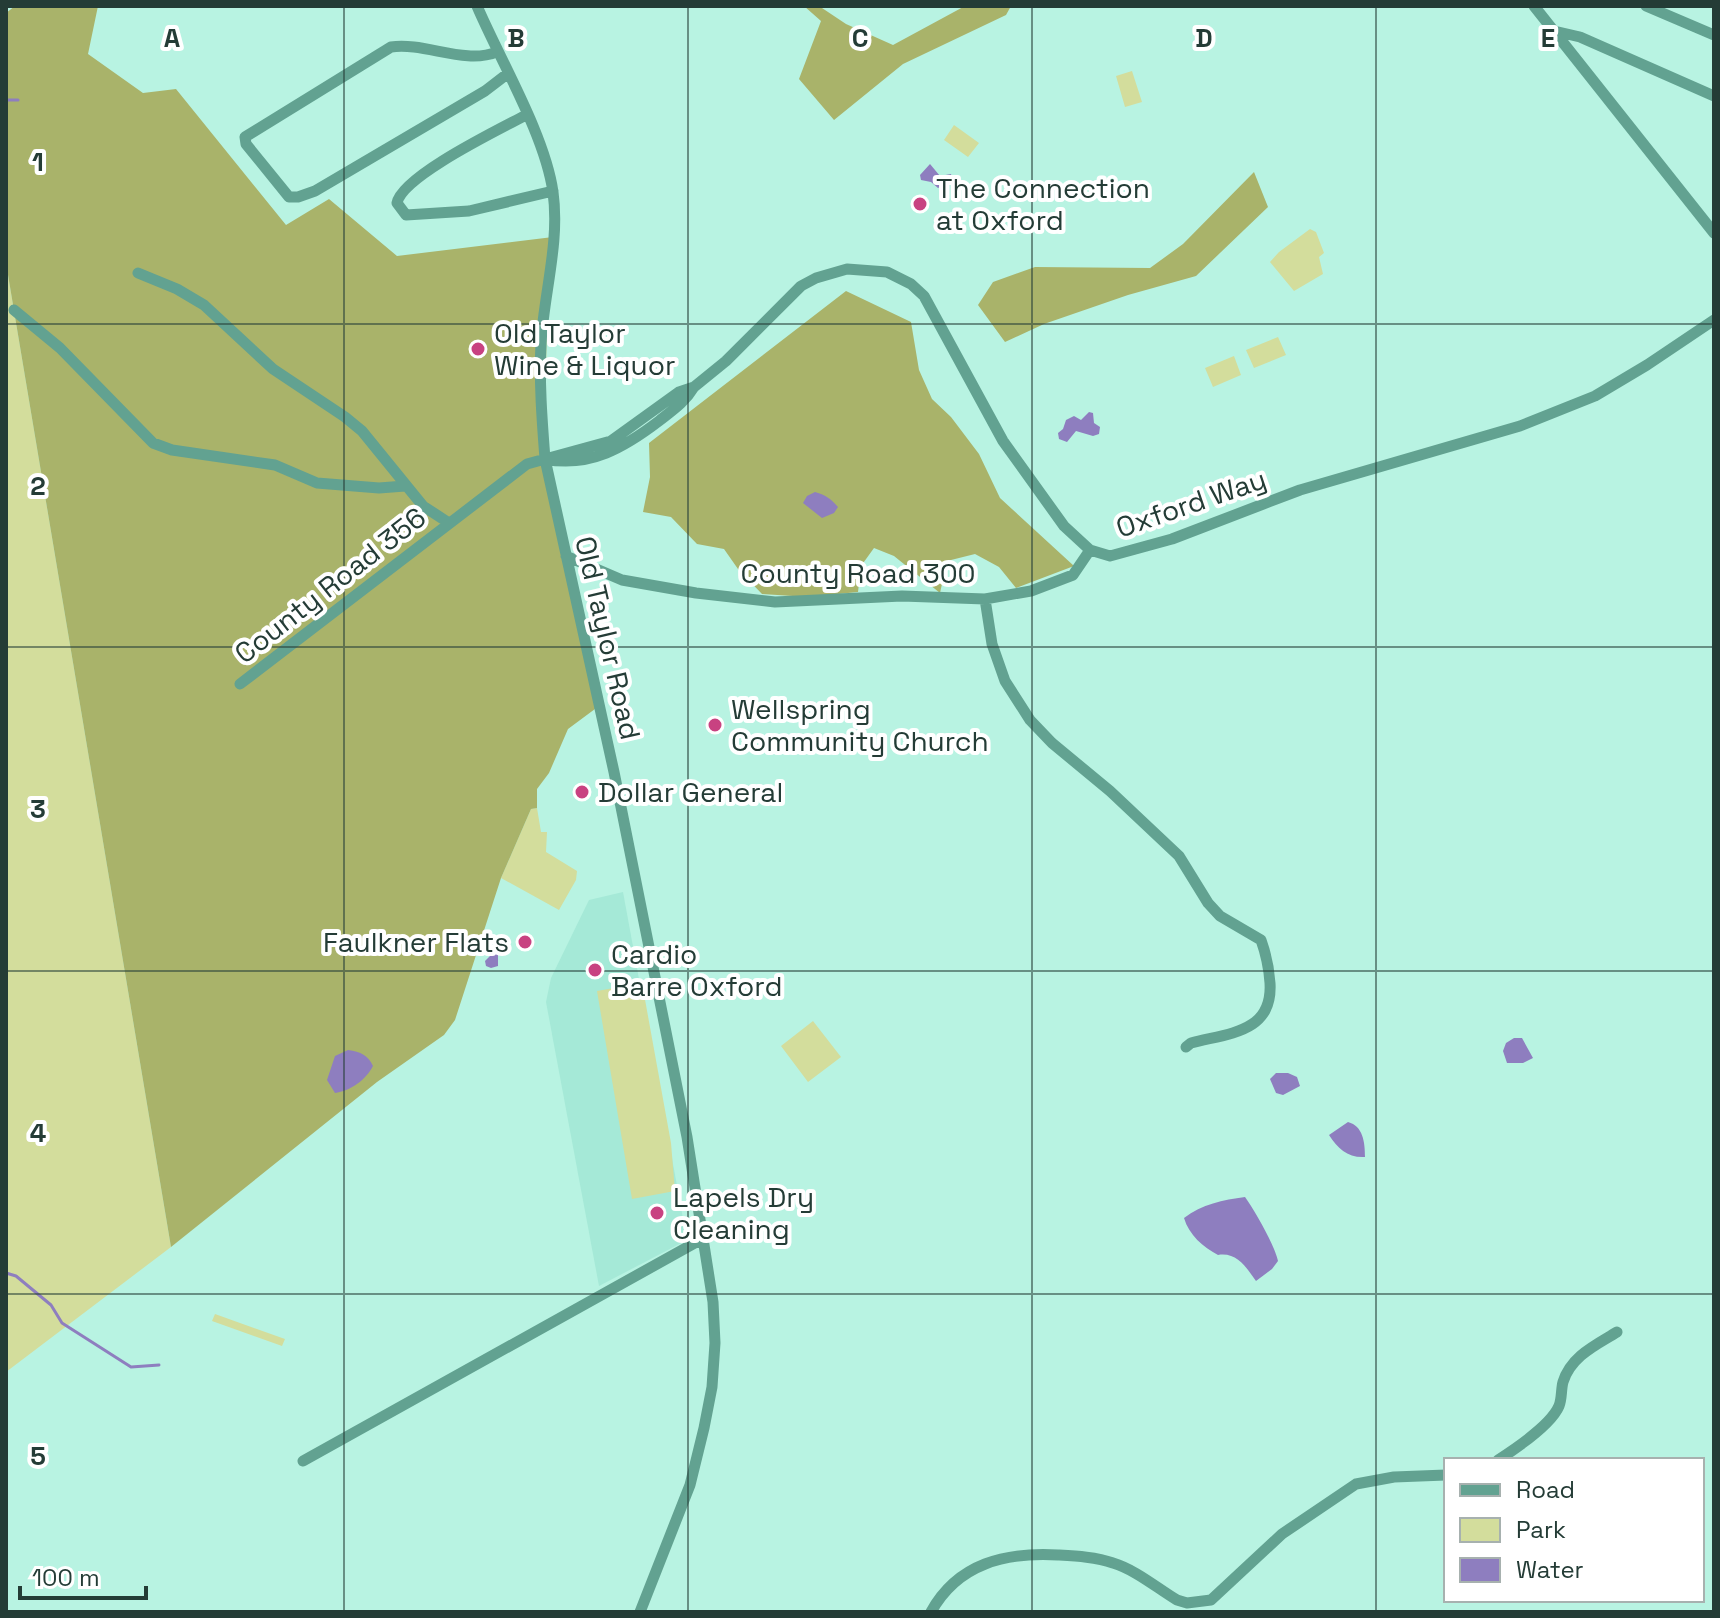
<svg xmlns="http://www.w3.org/2000/svg" width="1720" height="1618" font-family="'Space Grotesk',sans-serif">
<style>
.built{fill:#a5e9d7}
.green{fill:#d3dd9c}
.forest{fill:#a9b36a}
.water{fill:#8e7ebf}
.lines{fill:none;stroke-linecap:round;stroke-linejoin:round}
.stream{stroke:#8e7ebf;stroke-width:3}
.minor{stroke:#62a291;stroke-width:11}
.grid{fill:none;stroke:#243c36;stroke-width:2;stroke-opacity:0.55}
.poi-dot{fill:#c84281;stroke:#fff;stroke-width:3}
.labels{text-anchor:middle;stroke-width:8;stroke-linejoin:round;paint-order:stroke}
.poi-label{font-size:28px;fill:#243c36;stroke:#fff;text-anchor:start}
.street-label{font-size:28px;fill:#243c36;stroke:#fff}
.grid-label{font-size:26px;text-anchor:middle;font-weight:bold;fill:#243c36;stroke:#fff;stroke-width:8;stroke-linejoin:round;paint-order:stroke}
</style>
<rect width="100%" height="100%" fill="#b8f3e2"/>
<!-- built -->
<path class="built" d="M 623,892 L 687,1240 L 599,1286 L 546,1002 L 551,978 L 589,900 Z"/>
<!-- green -->
<path class="green" d="M 1132,71 L 1142,102 L 1125,107 L 1116,76 Z
M 954,125 L 979,143 L 968,157 L 944,140 Z
M 1310,229 L 1316,232 L 1324,253 L 1319,257 L 1323,274 L 1294,291 L 1270,262 L 1279,252 Z
M 6,263 L 171,1247 L 6,1372 Z
M 1278,337 L 1286,355 L 1254,368 L 1246,350 Z
M 1234,356 L 1241,375 L 1213,387 L 1205,368 Z
M 537,808 L 541,832 L 547,832 L 546,852 L 577,871 L 576,880 L 559,910 L 501,878 L 531,809 Z
M 642,983 L 671,1143 L 675,1191 L 632,1199 L 597,991 Z
M 813,1021 L 841,1057 L 808,1082 L 781,1046 Z
M 215,1314 L 285,1339 L 282,1346 L 212,1321 Z"/>
<!-- forest -->
<path class="forest" d="M 15,6 L 98,6 L 88,54 L 143,93 L 176,89 L 286,225 L 329,199 L 397,256 L 553,237 L 547,295 L 545,459 L 599,706 L 568,729 L 549,773 L 537,789 L 537,808 L 531,809 L 501,878 L 455,1020 L 444,1035 L 377,1082 L 171,1247 L 6,263 L 6,13 Z
M 804,6 L 819,6 L 846,24 L 893,45 L 965,6 L 1011,6 L 1006,15 L 903,64 L 834,120 L 799,79 L 821,21 Z
M 1254,172 L 1268,207 L 1196,276 L 1128,295 L 1044,324 L 1005,342 L 978,305 L 993,282 L 1035,267 L 1150,268 L 1183,244 Z
M 846,291 L 911,322 L 919,370 L 932,399 L 951,417 L 979,454 L 1000,498 L 1074,566 L 1016,588 L 999,567 L 975,554 L 947,561 L 940,593 L 894,556 L 874,548 L 861,566 L 858,592 L 808,597 L 762,594 L 738,569 L 724,549 L 697,544 L 671,517 L 643,512 L 650,477 L 649,443 Z"/>
<!-- water -->
<path class="water" d="M 930,164 L 940,176 L 951,174 L 953,181 L 938,188 L 931,182 L 921,180 L 920,175 Z
M 1089,412 L 1093,413 L 1094,423 L 1100,427 L 1099,434 L 1093,436 L 1076,431 L 1067,442 L 1059,439 L 1058,433 L 1063,429 L 1066,420 L 1074,416 L 1081,420 Z
M 815,492 C 826,495 831,499 838,507 L 834,513 L 822,518 L 803,503 L 807,496 Z
M 502,936 L 505,940 L 503,945 L 505,951 L 498,955 L 498,966 L 491,968 L 486,966 L 485,961 L 493,953 L 491,948 Z
M 1514,1038 L 1522,1038 L 1533,1058 L 1523,1063 L 1507,1063 L 1503,1051 L 1506,1043 Z
M 348,1050 C 361,1052 368,1055 373,1066 C 366,1080 350,1091 335,1093 L 327,1080 L 335,1056 Z
M 1276,1073 L 1288,1073 L 1297,1077 L 1300,1086 L 1283,1095 L 1276,1093 L 1270,1079 Z
M 1348,1122 C 1363,1126 1365,1142 1365,1157 C 1348,1158 1338,1149 1329,1135 Z
M 1245,1197 C 1255,1211 1275,1246 1278,1261 L 1272,1269 L 1256,1281 C 1246,1267 1237,1252 1218,1255 C 1203,1247 1189,1235 1184,1218 C 1202,1204 1223,1200 1245,1197 Z"/>
<g class="lines">
<!-- stream -->
<path class="stream" d="M 6,100 L 18,100
M 6,1273 L 16,1276 L 51,1305 L 62,1323 L 131,1367 L 159,1365"/>
<!-- minor -->
<path class="minor" d="M 477,6 C 500,60 545,135 553,192 C 560,242 544,293 541,343 C 539,381 542,420 545,459 L 614,772 L 687,1137 L 713,1302 L 715,1343 L 712,1387 L 704,1428 L 690,1485 L 640,1612
M 1534,6 L 1714,233
M 1646,6 L 1714,35
M 1554,31 L 1580,37 L 1714,96
M 497,52 C 464,65 425,42 391,47 L 245,137 L 246,144 L 289,197 L 298,197 L 315,191 L 485,91 L 507,74
M 526,115 C 500,129 402,176 397,203 L 406,215 L 469,211 L 553,191
M 138,273 L 177,289 L 204,305 L 273,369 L 345,417 L 362,431 L 423,506 L 449,523
M 14,310 L 60,348 L 153,443 L 172,450 L 275,465 L 317,483 L 379,488 L 405,486
M 545,459 C 590,468 625,447 659,421 C 673,410 685,402 694,387
M 566,556 L 622,580 L 696,593 L 775,602 L 902,596 L 985,599 L 1031,591 L 1073,575 L 1090,550
M 985,599 L 992,644 L 1005,681 L 1030,720 L 1052,743 L 1110,791 L 1179,856 L 1208,903 L 1220,916 L 1261,940 C 1266,954 1269,968 1270,983 C 1273,1033 1228,1033 1191,1043 L 1186,1047
M 240,684 L 527,464 L 611,441 L 679,392 L 694,387 L 726,361 L 801,286 L 816,278 L 847,269 L 887,272 L 911,284 L 924,296 L 1003,441 L 1064,526 L 1090,550 L 1110,556 L 1172,539 L 1300,490 L 1520,426 L 1595,396 L 1647,365 L 1714,320
M 1498,1460 C 1515,1449 1551,1425 1559,1406 C 1562,1399 1561,1389 1563,1382 C 1571,1356 1596,1345 1617,1332
M 303,1461 L 702,1239
M 931,1612 C 958,1563 1006,1552 1058,1555 C 1076,1556 1096,1557 1113,1563 C 1136,1570 1157,1588 1177,1600 L 1187,1603 L 1211,1600 L 1282,1534 L 1356,1484 L 1394,1477 L 1446,1475"/>
</g>
<!-- grid -->
<path class="grid" d="M 344,6 L 344,1612M 688,6 L 688,1612M 1032,6 L 1032,1612M 1376,6 L 1376,1612M 6,324 L 1714,324M 6,647 L 1714,647M 6,971 L 1714,971M 6,1294 L 1714,1294"/>
<!-- markers -->
<g class="poi-dot">
<circle cx="920" cy="204" r="8"/>
<circle cx="478" cy="349" r="8"/>
<circle cx="715" cy="725" r="8"/>
<circle cx="582" cy="792" r="8"/>
<circle cx="525" cy="942" r="8"/>
<circle cx="595" cy="970" r="8"/>
<circle cx="657" cy="1213" r="8"/>
</g>
<g class="labels">
<!-- poi labels -->
<g class="poi-label">
<text x="936" y="198">The Connection<tspan x="936" dy="32">at Oxford</tspan></text>
<text x="494" y="343">Old Taylor<tspan x="494" dy="32">Wine &amp; Liquor</tspan></text>
<text x="731" y="719">Wellspring<tspan x="731" dy="32">Community Church</tspan></text>
<text x="598" y="802">Dollar General</text>
<text x="509" y="952" text-anchor="end">Faulkner Flats</text>
<text x="611" y="964">Cardio<tspan x="611" dy="32">Barre Oxford</tspan></text>
<text x="673" y="1207">Lapels Dry<tspan x="673" dy="32">Cleaning</tspan></text>
</g>
<!-- street labels -->
<g class="street-label">
<text transform="translate(1191 503) rotate(-19)" y="10">Oxford Way</text>
<text x="858" y="583">County Road 300</text>
<text transform="translate(330 585) rotate(-38)" y="10">County Road 356</text>
<text transform="translate(608 638) rotate(77)" y="10">Old Taylor Road</text>
</g>
</g>
<g class="grid-label">
<text x="172" y="47">A</text>
<text x="516" y="47">B</text>
<text x="860" y="47">C</text>
<text x="1204" y="47">D</text>
<text x="1548" y="47">E</text>
<text x="38" y="171">1</text>
<text x="38" y="495">2</text>
<text x="38" y="818">3</text>
<text x="38" y="1142">4</text>
<text x="38" y="1465">5</text>
</g>
<!-- border -->
<rect width="1720" height="1618" fill="none" stroke="#243c36" stroke-width="16"/>
<!-- legend -->
<rect x="1444" y="1458" width="260" height="144" fill="#ffffff" stroke="#a7b1af" stroke-width="2"/>
<rect x="1460" y="1484" width="40" height="12" fill="#62a291" stroke="#a7b1af" stroke-width="2"/>
<text x="1516" y="1498" font-size="24" fill="#243c36">Road</text>
<rect x="1460" y="1518" width="40" height="24" fill="#d3dd9c" stroke="#a7b1af" stroke-width="2"/>
<text x="1516" y="1538" font-size="24" fill="#243c36">Park</text>
<rect x="1460" y="1558" width="40" height="24" fill="#8e7ebf" stroke="#a7b1af" stroke-width="2"/>
<text x="1516" y="1578" font-size="24" fill="#243c36">Water</text>
<!-- scale -->
<path d="M20 1586v12h126v-12" fill="none" stroke="#243c36" stroke-width="4"/>
<text x="32" y="1586" font-size="24" fill="#243c36" stroke="#ffffff" stroke-width="6" paint-order="stroke">100 m</text>
</svg>
